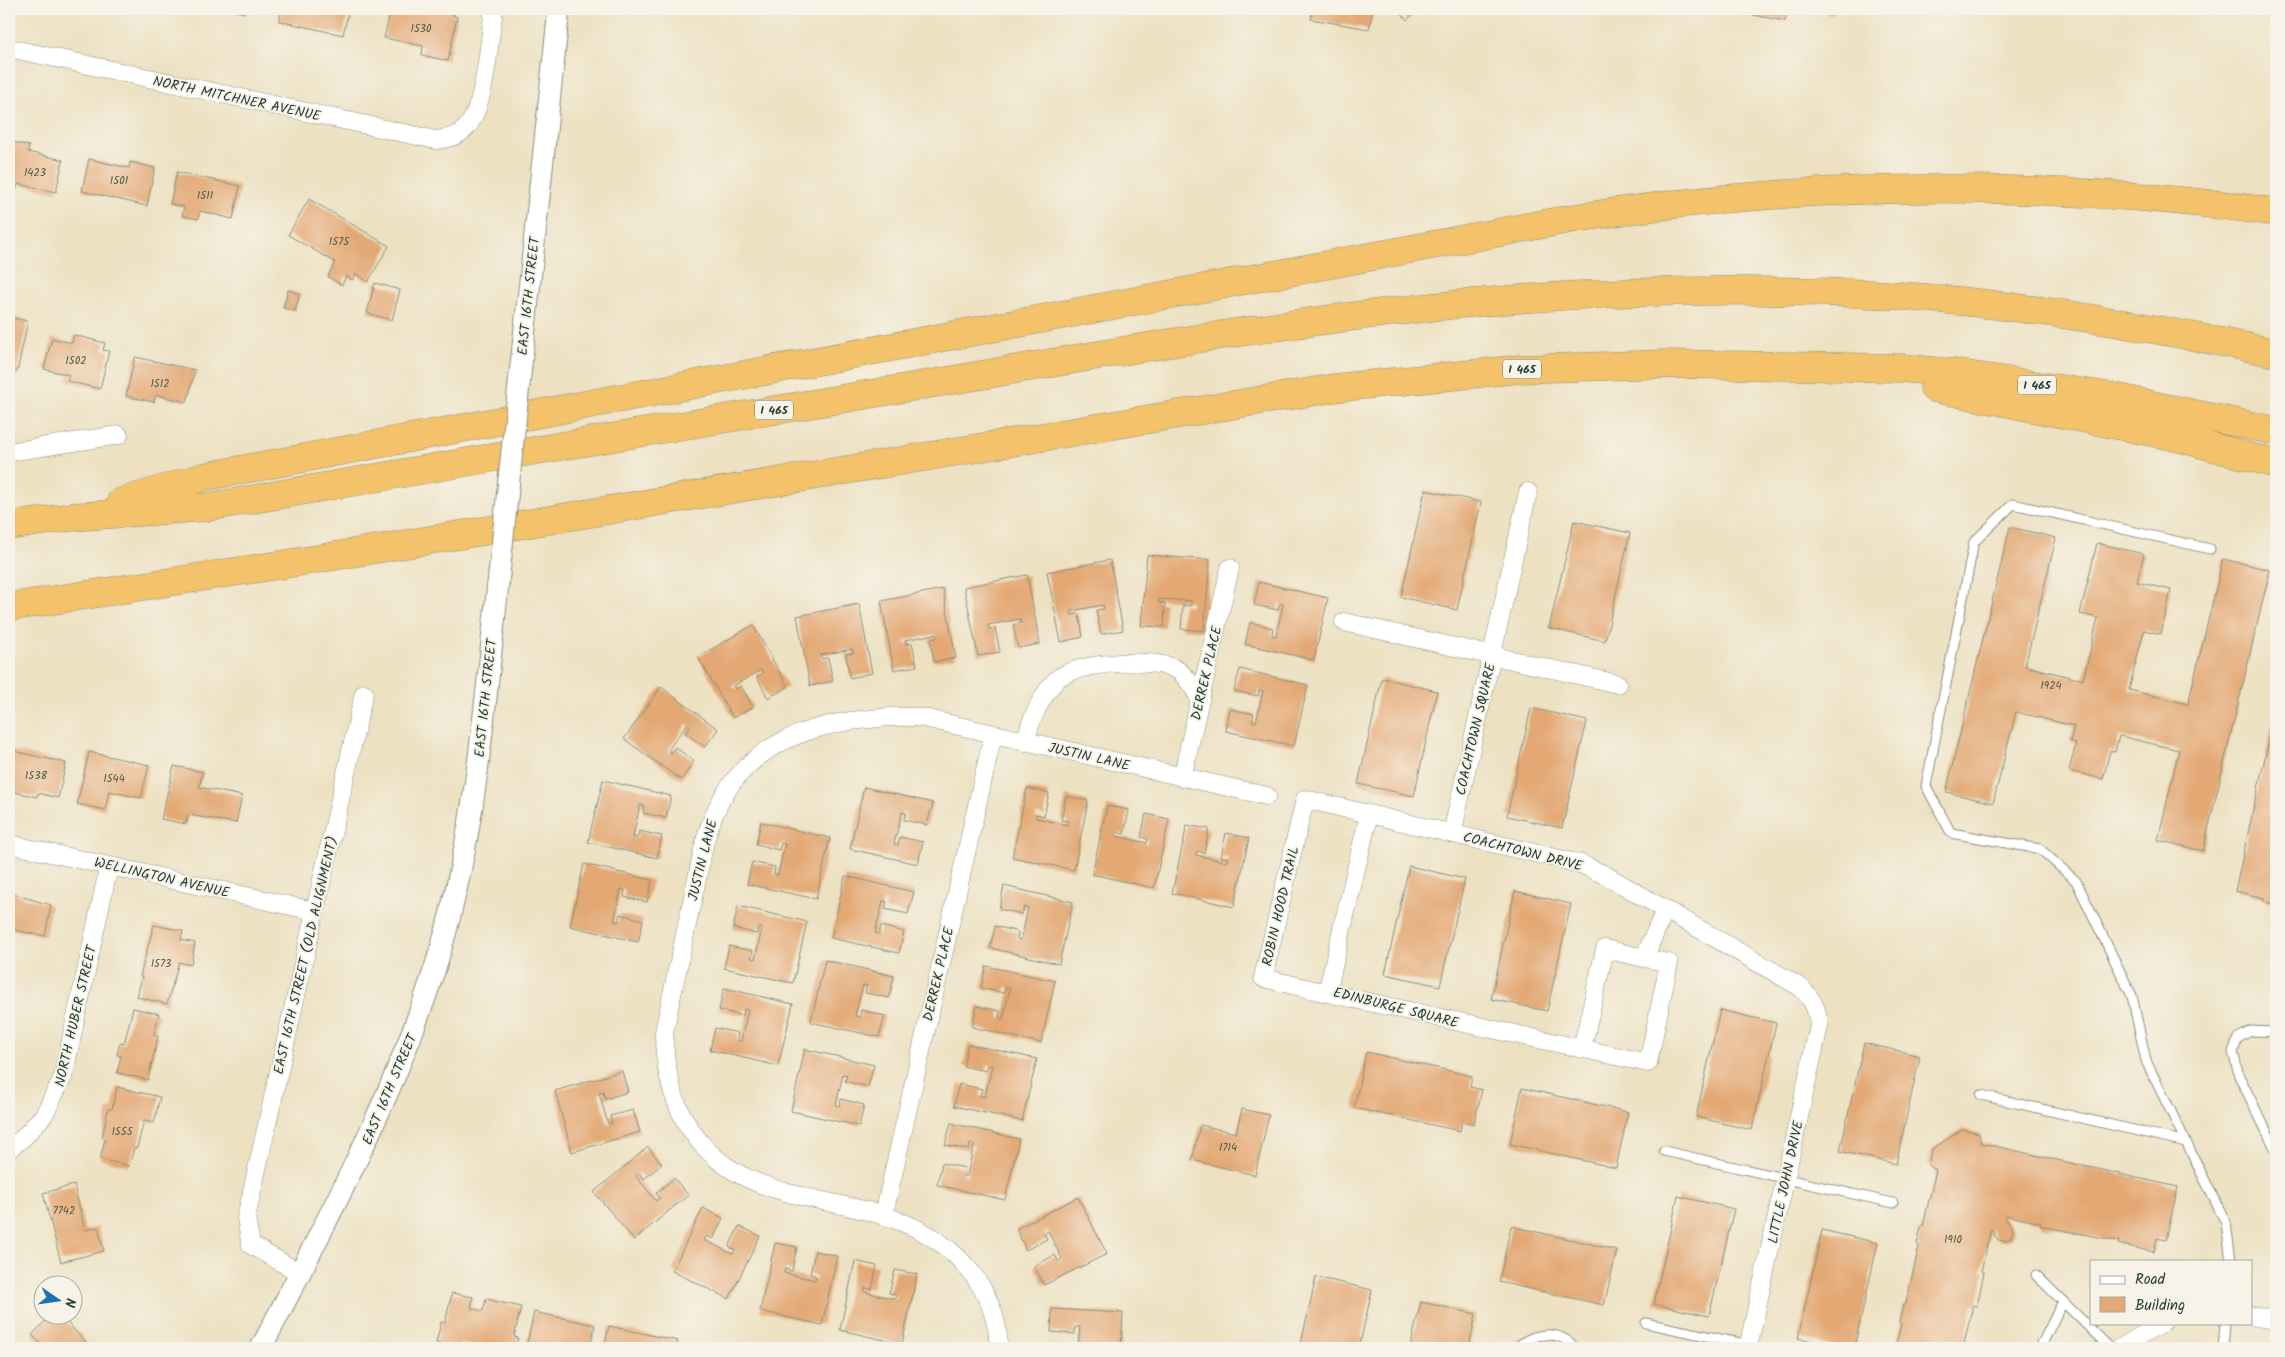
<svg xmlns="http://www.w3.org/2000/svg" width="2285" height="1357" font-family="Kalam,sans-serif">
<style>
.building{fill:#e3a873}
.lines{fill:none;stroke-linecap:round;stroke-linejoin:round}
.service-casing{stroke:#868f7b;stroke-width:11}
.minor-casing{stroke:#868f7b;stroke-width:19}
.tertiary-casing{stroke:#868f7b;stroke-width:23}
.motorway-casing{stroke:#868f7b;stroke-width:29}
.service{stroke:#fff;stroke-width:9}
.minor{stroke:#fff;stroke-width:18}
.tertiary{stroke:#fff;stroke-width:21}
.motorway{stroke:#f3c26a;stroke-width:28}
.tertiary-bridge-casing{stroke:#868f7b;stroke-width:23;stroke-linecap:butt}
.tertiary-bridge{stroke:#fff;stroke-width:21}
.labels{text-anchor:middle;stroke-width:4;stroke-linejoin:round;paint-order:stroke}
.number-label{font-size:11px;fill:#505844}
.shield{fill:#f7f3e8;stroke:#60746a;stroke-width:1}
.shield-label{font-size:12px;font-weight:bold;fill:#1f3d34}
.street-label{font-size:14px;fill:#1f3d34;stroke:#f7f3e8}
</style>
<rect width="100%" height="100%" fill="#f7f3e8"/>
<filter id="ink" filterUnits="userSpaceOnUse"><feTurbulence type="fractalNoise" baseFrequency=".02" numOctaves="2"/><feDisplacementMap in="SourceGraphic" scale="10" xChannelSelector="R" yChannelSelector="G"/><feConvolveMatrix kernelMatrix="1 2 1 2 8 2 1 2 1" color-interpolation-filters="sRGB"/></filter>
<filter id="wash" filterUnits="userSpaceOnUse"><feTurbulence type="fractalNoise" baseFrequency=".0096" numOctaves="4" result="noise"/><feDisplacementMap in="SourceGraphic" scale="20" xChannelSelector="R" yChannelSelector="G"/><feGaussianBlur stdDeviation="1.12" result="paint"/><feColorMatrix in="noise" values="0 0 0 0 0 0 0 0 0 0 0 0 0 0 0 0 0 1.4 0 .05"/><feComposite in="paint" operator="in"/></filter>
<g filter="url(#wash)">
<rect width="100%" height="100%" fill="#ede1c2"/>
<g id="blocks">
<!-- building -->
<path class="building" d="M 228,9 L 245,9 L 244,13 Z
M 282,9 L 349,9 L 343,35 L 279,21 Z
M 391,9 L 455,9 L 453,15 L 457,17 L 448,61 L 422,55 L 423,46 L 384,38 Z
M 1313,9 L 1373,9 L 1369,29 L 1311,19 Z
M 1397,9 L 1419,9 L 1407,20 Z
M 1737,9 L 1788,9 L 1785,21 L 1737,12 Z
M 1824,9 L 1837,9 L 1829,15 Z
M 9,141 L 29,146 L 28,152 L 63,160 L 56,192 L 18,184 L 15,193 L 9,192 Z
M 89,159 L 129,168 L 130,162 L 155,168 L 147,206 L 82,191 Z
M 177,172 L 240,186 L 233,219 L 200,211 L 198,219 L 182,216 L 184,207 L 170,204 Z
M 309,199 L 389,246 L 368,282 L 356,274 L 353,280 L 346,276 L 342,285 L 328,277 L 335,262 L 288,235 Z
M 375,283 L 400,290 L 392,320 L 367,313 Z
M 288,290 L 300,294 L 295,311 L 283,308 Z
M 9,317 L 28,321 L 17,372 L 9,370 Z
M 74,335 L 105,343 L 103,350 L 109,351 L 100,389 L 67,381 L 69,375 L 44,369 L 52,338 L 72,343 Z
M 135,357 L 195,370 L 187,402 L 156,395 L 154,402 L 126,396 Z
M 1425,490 L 1481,502 L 1457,610 L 1401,597 Z
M 1574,521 L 1630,533 L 1605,641 L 1549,628 Z
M 2010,527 L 2056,538 L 2025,666 L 2083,680 L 2098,618 L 2080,614 L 2097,543 L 2144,554 L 2137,582 L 2171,590 L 2161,634 L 2144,630 L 2129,690 L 2188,704 L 2223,559 L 2270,570 L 2203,851 L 2158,840 L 2179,750 L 2119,736 L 2115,752 L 2110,751 L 2103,779 L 2069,771 L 2076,743 L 2070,741 L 2074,726 L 2016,712 L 1993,803 L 1946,792 Z
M 1147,555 L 1210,560 L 1204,631 L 1181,629 L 1183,605 L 1191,606 L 1191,601 L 1159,599 L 1159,603 L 1165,603 L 1164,627 L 1141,626 Z
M 1110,560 L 1123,630 L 1101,634 L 1096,610 L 1104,609 L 1103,605 L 1071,611 L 1072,615 L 1079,614 L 1083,637 L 1061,642 L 1047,572 Z
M 1027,575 L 1040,644 L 1018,648 L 1013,625 L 1021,623 L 1020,619 L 988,625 L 989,629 L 995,628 L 1000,652 L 978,656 L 964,587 Z
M 1259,582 L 1328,598 L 1314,660 L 1245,644 L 1250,622 L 1273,628 L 1272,635 L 1276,636 L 1283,604 L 1279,604 L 1278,610 L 1254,605 Z
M 943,589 L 956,658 L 934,662 L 930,639 L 937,638 L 936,634 L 905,640 L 906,644 L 912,643 L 917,666 L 894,670 L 881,601 Z
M 859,604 L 872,673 L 850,678 L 846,654 L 853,653 L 852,649 L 821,655 L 821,659 L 828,658 L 833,681 L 810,686 L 797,616 Z
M 753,625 L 788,687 L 768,698 L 757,677 L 763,673 L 761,670 L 733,686 L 735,689 L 741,686 L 753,707 L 733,718 L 698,657 Z
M 1240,669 L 1308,685 L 1294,746 L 1226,731 L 1230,709 L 1254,714 L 1252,721 L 1256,722 L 1263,691 L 1259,690 L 1258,696 L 1234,691 Z
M 1382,678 L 1437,691 L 1414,796 L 1358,784 Z
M 661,687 L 718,729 L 705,747 L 685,733 L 690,727 L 687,724 L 668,750 L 671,753 L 675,747 L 694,761 L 681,780 L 624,739 Z
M 1531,708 L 1587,721 L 1562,828 L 1507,816 Z
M 2275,713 L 2276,713 L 2276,905 L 2264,901 L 2264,898 L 2235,891 Z
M 9,750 L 66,763 L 58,798 L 38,793 L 37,797 L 10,791 Z
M 89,752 L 149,765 L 141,798 L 109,791 L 105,810 L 77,804 Z
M 174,766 L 203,772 L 199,787 L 242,796 L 236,823 L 188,815 L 186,824 L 161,819 Z
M 603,780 L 671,796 L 666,818 L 643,813 L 644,806 L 640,805 L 633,837 L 637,838 L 639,831 L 662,836 L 657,858 L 588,842 Z
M 864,787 L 933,803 L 927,825 L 904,820 L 906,813 L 902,812 L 894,844 L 898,845 L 900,837 L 923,842 L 918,864 L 850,849 Z
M 1027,788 L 1049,793 L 1044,816 L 1036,814 L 1036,818 L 1067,825 L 1068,821 L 1061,820 L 1066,796 L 1088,801 L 1074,870 L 1012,857 Z
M 1107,806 L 1129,810 L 1124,834 L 1116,832 L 1116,836 L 1147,843 L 1148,839 L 1141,837 L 1146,814 L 1169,819 L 1154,888 L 1092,874 Z
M 761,822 L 830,838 L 816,899 L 747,884 L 752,862 L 775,867 L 774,874 L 778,875 L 785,844 L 781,843 L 779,850 L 756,844 Z
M 1187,825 L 1209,829 L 1204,853 L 1197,851 L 1196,855 L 1227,862 L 1228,858 L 1221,857 L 1226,833 L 1249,838 L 1234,907 L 1172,893 Z
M 584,864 L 652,880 L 647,902 L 624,897 L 625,890 L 621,889 L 614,921 L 618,922 L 620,914 L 643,920 L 638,942 L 570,926 Z
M 1409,866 L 1465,879 L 1440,986 L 1385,974 Z
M 845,876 L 914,892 L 908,914 L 885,909 L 887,902 L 883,901 L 875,933 L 879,934 L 881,926 L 904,932 L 899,953 L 831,938 Z
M 1004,886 L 1073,902 L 1059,964 L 990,948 L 995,926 L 1018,932 L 1017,939 L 1021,940 L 1028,908 L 1024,907 L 1022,914 L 999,909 Z
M 1515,891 L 1571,904 L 1547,1011 L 1491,999 Z
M 9,893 L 51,905 L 45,936 L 9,929 Z
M 738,906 L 807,922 L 793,983 L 724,968 L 729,946 L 753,951 L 751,958 L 755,959 L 762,928 L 758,927 L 757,934 L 733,928 Z
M 154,925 L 183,931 L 181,940 L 195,943 L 191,965 L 179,962 L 167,1004 L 137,997 L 142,977 L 140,976 Z
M 825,960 L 894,976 L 889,998 L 865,993 L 867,986 L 863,985 L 855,1016 L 860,1017 L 861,1010 L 885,1016 L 879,1037 L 811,1022 Z
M 986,966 L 1055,981 L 1041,1043 L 972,1027 L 977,1006 L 1000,1011 L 999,1018 L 1003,1019 L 1010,988 L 1006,987 L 1004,993 L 981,988 Z
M 724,988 L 793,1004 L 778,1066 L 710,1050 L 715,1028 L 738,1033 L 737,1040 L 741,1041 L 748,1010 L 744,1009 L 743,1016 L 719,1010 Z
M 133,1008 L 159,1014 L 154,1035 L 158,1036 L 148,1080 L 117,1073 L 121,1056 L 117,1055 L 120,1043 L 124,1044 Z
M 1720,1010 L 1776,1023 L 1752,1130 L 1696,1117 Z
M 1864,1043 L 1920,1056 L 1896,1164 L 1840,1151 Z
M 968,1044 L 1037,1059 L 1022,1121 L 954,1106 L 959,1084 L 982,1089 L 980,1096 L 985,1097 L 992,1066 L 988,1065 L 986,1071 L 963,1066 Z
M 805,1049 L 874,1065 L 868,1087 L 845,1081 L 847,1075 L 843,1074 L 836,1105 L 840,1106 L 841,1099 L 864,1105 L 859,1126 L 791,1111 Z
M 1366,1052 L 1472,1076 L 1470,1087 L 1482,1090 L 1474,1124 L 1462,1121 L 1460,1131 L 1354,1108 Z
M 622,1071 L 628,1092 L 605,1099 L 603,1092 L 599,1093 L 608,1124 L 612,1123 L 610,1116 L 633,1110 L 640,1132 L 572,1152 L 555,1091 Z
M 117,1087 L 160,1097 L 154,1123 L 144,1121 L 137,1148 L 134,1148 L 129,1166 L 100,1159 L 105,1139 L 102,1138 L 108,1109 L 112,1109 Z
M 1522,1088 L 1628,1112 L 1616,1168 L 1510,1144 Z
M 1242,1109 L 1269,1115 L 1255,1175 L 1192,1160 L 1200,1125 L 1236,1133 Z
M 951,1123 L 1019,1139 L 1005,1200 L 937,1185 L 942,1163 L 965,1168 L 963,1175 L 967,1176 L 974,1145 L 970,1144 L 969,1150 L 945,1145 Z
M 1963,1129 L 1979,1133 L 1981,1143 L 2178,1187 L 2166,1240 L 2157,1238 L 2154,1252 L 2118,1244 L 2119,1241 L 2041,1226 L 2041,1223 L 2005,1215 L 2004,1216 L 2013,1230 L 2011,1238 L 2005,1241 L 1998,1240 L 1991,1229 L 1981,1271 L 1984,1272 L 1977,1306 L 1973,1305 L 1963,1348 L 1895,1348 L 1901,1324 L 1899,1322 L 1903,1305 L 1906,1303 L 1919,1246 L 1917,1244 L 1921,1227 L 1923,1226 L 1936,1170 L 1928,1165 L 1932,1149 Z
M 648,1147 L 662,1164 L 644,1179 L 639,1173 L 636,1176 L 656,1201 L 660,1198 L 656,1193 L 674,1178 L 688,1195 L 634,1240 L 594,1192 Z
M 74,1185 L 85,1230 L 98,1227 L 104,1251 L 61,1262 L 43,1193 Z
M 1678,1196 L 1734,1209 L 1709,1316 L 1654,1304 Z
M 1078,1197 L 1107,1254 L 1044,1285 L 1034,1266 L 1055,1255 L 1059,1262 L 1062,1259 L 1048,1231 L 1044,1233 L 1047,1239 L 1026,1250 L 1016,1229 Z
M 703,1208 L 723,1218 L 713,1239 L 706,1236 L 704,1240 L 733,1254 L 735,1250 L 729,1247 L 739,1226 L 760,1236 L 729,1299 L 672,1271 Z
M 1511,1226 L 1617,1250 L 1604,1305 L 1499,1282 Z
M 1822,1230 L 1878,1243 L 1854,1348 L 1844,1348 L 1798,1338 Z
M 775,1243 L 797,1247 L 792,1271 L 785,1269 L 784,1273 L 815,1280 L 816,1276 L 810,1274 L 815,1251 L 837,1256 L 822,1325 L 760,1311 Z
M 855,1261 L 877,1266 L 872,1289 L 865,1288 L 864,1292 L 895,1299 L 896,1295 L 889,1293 L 895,1270 L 917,1274 L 902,1344 L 840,1330 Z
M 1316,1277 L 1372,1290 L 1359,1348 L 1300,1348 Z
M 452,1293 L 473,1297 L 471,1308 L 483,1311 L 486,1299 L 521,1307 L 514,1337 L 518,1338 L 516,1348 L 481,1348 L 460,1344 L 459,1348 L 436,1343 L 441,1322 L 445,1323 Z
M 1421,1302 L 1476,1314 L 1469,1348 L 1410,1348 Z
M 1052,1309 L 1123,1313 L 1121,1348 L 1078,1348 L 1080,1327 L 1075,1327 L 1075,1334 L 1051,1332 Z
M 534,1312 L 595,1325 L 590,1348 L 526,1348 Z
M 52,1314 L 59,1314 L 92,1348 L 45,1348 L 32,1335 Z
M 609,1326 L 678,1341 L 676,1348 L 604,1348 Z"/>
</g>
</g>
<g filter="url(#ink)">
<use href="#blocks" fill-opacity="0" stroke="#868f7b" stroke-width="1"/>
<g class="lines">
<defs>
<path id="service" d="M 2210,549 L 2013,504 L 1974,542 L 1926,786 L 1951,833 L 2040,849 L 2076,881 L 2132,996 L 2146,1061 L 2226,1223 L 2231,1261
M 2276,1032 L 2251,1031 L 2238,1038 L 2233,1052 L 2239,1076 L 2276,1150
M 1981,1095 L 2186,1142
M 1664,1151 L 1893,1203
M 2036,1275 L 2110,1348
M 1646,1323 L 1749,1345
M 1516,1348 C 1533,1332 1559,1329 1575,1348
M 2040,1348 L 2063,1301
M 2223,1348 L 2225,1323"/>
<path id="minor" d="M 9,48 L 436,140 C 446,139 457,137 464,130 C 486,111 489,38 494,9
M 9,452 L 119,435
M 1344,622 L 1618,684
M 1025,742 C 1031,720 1040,697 1056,680 C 1074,662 1158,656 1179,671 C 1188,678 1194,689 1200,699
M 1182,778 L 1230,568
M 1369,814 L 1327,993 L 1648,1063 L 1669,963 L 1644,958 L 1665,910
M 1452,834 L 1528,492
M 9,844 L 314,911
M 1327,993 L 1263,978 L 1305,799 L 1581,864 L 1607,876 L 1800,987 C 1812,998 1818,1009 1819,1026 L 1748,1348
M 1582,1049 L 1605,949 L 1644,958
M 9,1149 L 23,1138 L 44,1115 L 63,1077 L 109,866
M 884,1214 L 993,735
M 300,1273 L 251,1245 L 246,1218 L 364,693
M 2251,1316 L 2276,1320
M 999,1348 C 998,1320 988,1293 970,1271 C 890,1171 741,1234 681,1113 C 669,1087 664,1061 664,1032 L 705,841 C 725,766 777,732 851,721 C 876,718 899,715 924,718 L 1267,796
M 2121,1348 L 2162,1323"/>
<path id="tertiary" d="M 519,384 L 559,9
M 261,1348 C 325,1224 392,1102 435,968 C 475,843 484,713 498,584"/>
<path id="motorway" d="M 1934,388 L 2176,437 L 2276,464
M 121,502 L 203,477 L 1570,219 C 1805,180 2041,180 2276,212
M 9,526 L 71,517 L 208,507 C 456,463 705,422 953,380 C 1098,355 1243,329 1389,312 C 1542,293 1697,287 1850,293 C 1994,299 2136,324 2276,353
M 9,607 L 311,560 L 1334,388 L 1520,369 L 1666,364 L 1900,368 L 1954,373 L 2114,397 L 2276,431"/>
</defs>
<!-- service casing -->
<use href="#service" class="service-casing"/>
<!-- minor casing -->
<use href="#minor" class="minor-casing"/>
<!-- tertiary casing -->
<use href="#tertiary" class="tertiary-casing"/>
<!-- motorway casing -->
<use href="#motorway" class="motorway-casing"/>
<!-- service -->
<use href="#service" class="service"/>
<!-- minor -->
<use href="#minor" class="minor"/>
<!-- tertiary -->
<use href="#tertiary" class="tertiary"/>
<!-- motorway -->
<use href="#motorway" class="motorway"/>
<defs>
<path id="tertiary-bridge" d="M 498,584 L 519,384"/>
</defs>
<!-- tertiary-bridge casing -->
<use href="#tertiary-bridge" class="tertiary-bridge-casing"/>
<!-- tertiary-bridge -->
<use href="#tertiary-bridge" class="tertiary-bridge"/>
</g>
</g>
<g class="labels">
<!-- number labels -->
<g class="number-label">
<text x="421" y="32">1530</text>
<text x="35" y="176">1423</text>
<text x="119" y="184">1501</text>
<text x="205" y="199">1511</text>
<text x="339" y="245">1575</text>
<text x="76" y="364">1502</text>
<text x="160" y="387">1512</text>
<text x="2051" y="689">1924</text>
<text x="36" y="779">1538</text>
<text x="114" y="782">1544</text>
<text x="161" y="967">1573</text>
<text x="122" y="1135">1555</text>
<text x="1228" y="1151">1714</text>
<text x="64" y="1214">7742</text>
<text x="1953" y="1243">1910</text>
</g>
<!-- shield labels -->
<g class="shield">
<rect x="1503" y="359.5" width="38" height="19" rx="4"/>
<rect x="2018" y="375.5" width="38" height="19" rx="4"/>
<rect x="755" y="400.5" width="38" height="19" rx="4"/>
</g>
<g class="shield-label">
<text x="1522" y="373">I 465</text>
<text x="2037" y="389">I 465</text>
<text x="774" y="414">I 465</text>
</g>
<!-- street labels -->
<g class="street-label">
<text transform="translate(237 98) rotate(12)" y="5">NORTH MITCHNER AVENUE</text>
<text transform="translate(528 296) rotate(-84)" y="5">EAST 16TH STREET</text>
<text transform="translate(1206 673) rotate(-77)" y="5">DERREK PLACE</text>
<text transform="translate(485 698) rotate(-84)" y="5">EAST 16TH STREET</text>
<text transform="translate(1475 729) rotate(-77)" y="5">COACHTOWN SQUARE</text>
<text transform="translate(1089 756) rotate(13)" y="5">JUSTIN LANE</text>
<text transform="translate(1523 851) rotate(14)" y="5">COACHTOWN DRIVE</text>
<text transform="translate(702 860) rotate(-76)" y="5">JUSTIN LANE</text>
<text transform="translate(162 877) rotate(13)" y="5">WELLINGTON AVENUE</text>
<text transform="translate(1280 906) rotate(-77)" y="5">ROBIN HOOD TRAIL</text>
<text transform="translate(305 955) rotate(-77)" y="5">EAST 16TH STREET (OLD ALIGNMENT)</text>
<text transform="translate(938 974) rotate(-77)" y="5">DERREK PLACE</text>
<text transform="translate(1396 1007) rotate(14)" y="5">EDINBURGE SQUARE</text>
<text transform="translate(75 1016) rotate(-77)" y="5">NORTH HUBER STREET</text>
<text transform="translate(389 1089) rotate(-67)" y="5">EAST 16TH STREET</text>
<text transform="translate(1785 1182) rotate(-78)" y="5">LITTLE JOHN DRIVE</text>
</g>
</g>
<!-- margin -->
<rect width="2285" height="1357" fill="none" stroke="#f7f3e8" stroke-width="30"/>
<!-- legend -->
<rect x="2090" y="1260" width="162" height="65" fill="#f7f3e8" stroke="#a1aaa0"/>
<rect x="2100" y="1276" width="25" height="8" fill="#ffffff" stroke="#a1aaa0"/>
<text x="2135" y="1284" font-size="15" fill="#1f3d34">Road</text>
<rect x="2100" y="1297" width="25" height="15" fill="#e3a873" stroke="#a1aaa0"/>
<text x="2135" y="1310" font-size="15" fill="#1f3d34">Building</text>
<!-- north arrow -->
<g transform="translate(58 1300) rotate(103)"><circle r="24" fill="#f7f3e8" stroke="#a1aaa0"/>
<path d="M0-4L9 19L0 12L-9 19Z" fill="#1f6fb2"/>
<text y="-8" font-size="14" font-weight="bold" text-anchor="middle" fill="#1f3d34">N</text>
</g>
</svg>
